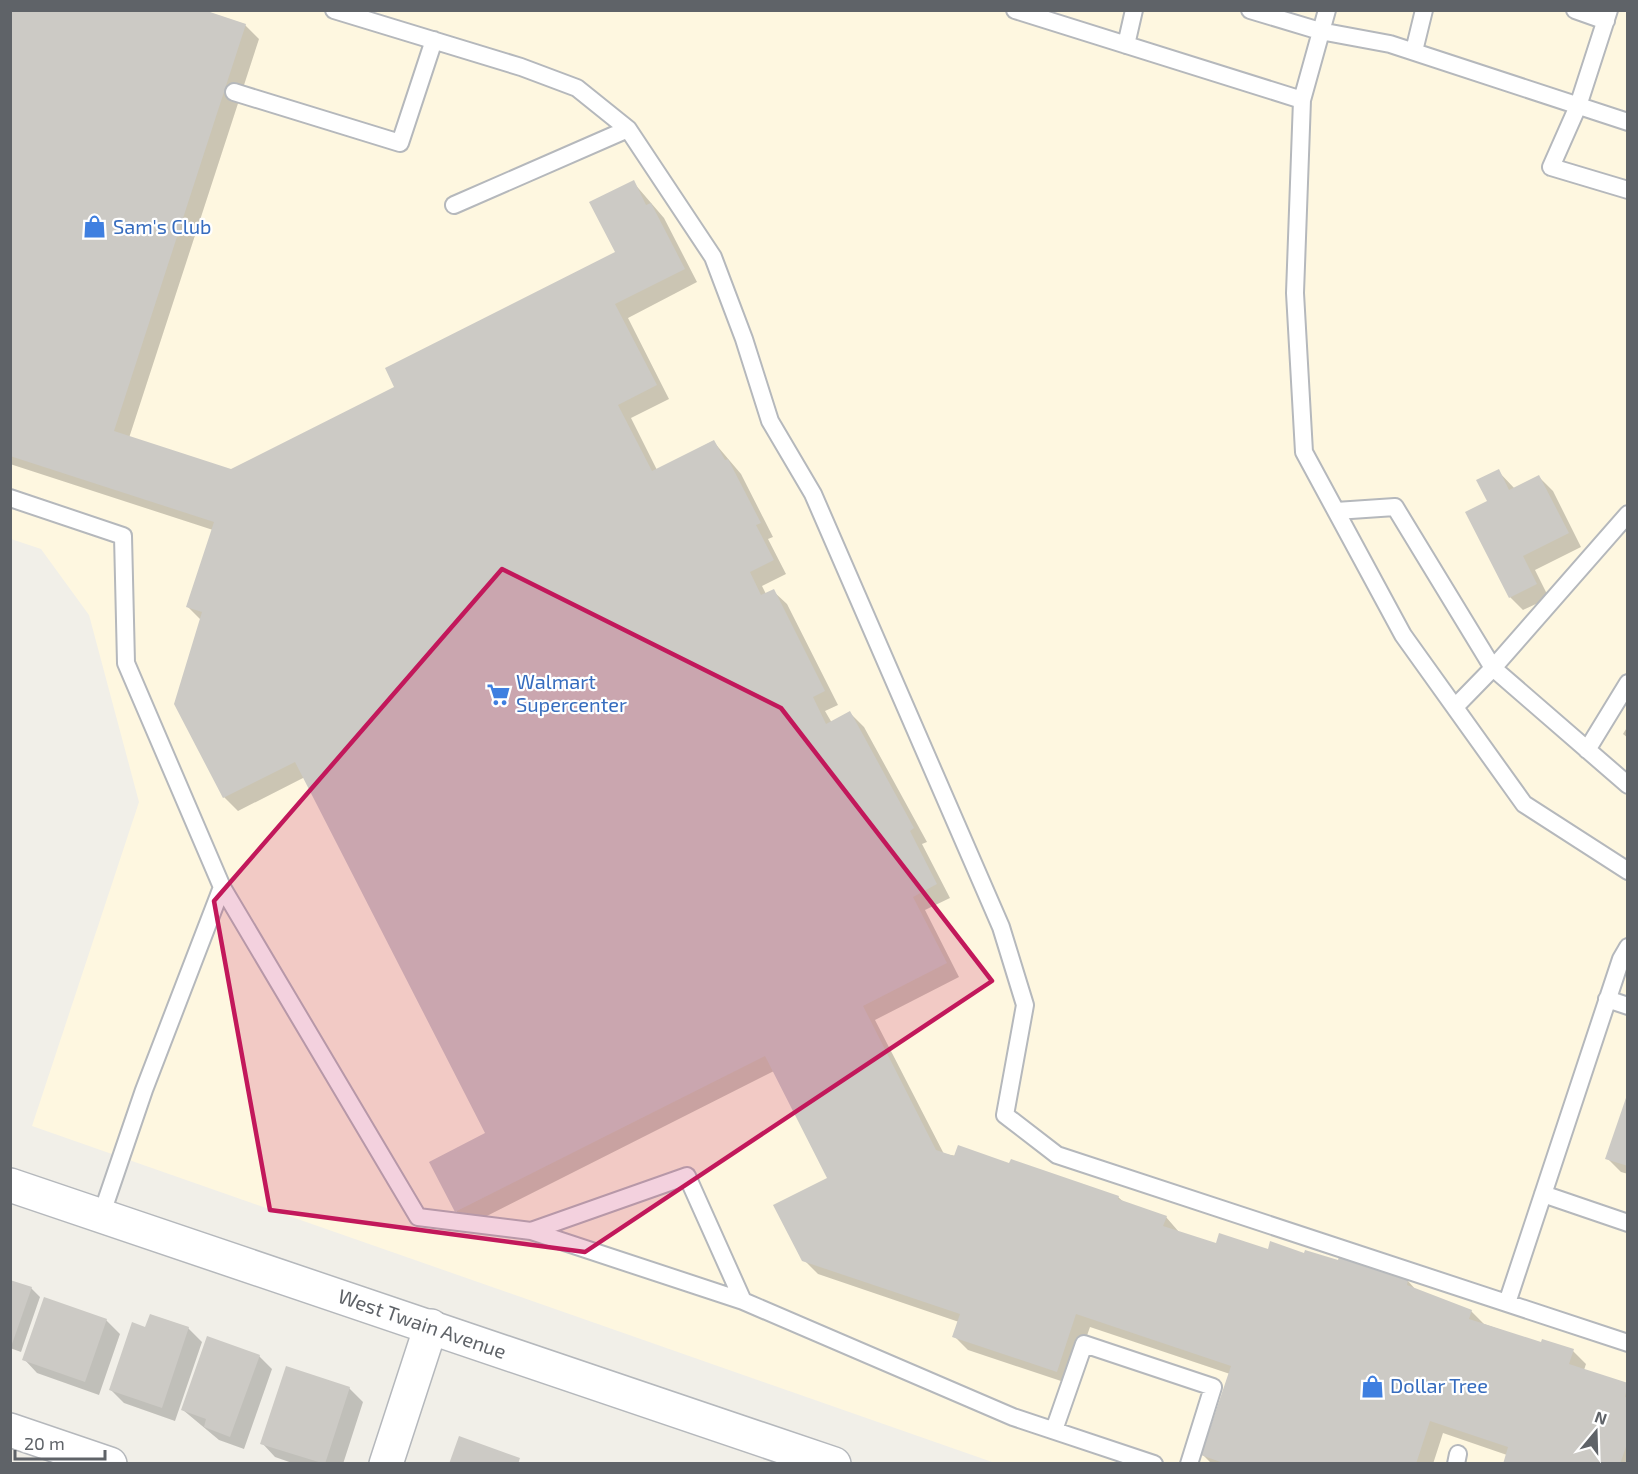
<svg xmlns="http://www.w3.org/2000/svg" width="1638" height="1474" font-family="'Exo 2',sans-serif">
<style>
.commercial{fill:#fef7e0}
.shadow{fill:#0003}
.building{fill:#cccac5}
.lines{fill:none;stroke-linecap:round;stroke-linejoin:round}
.service-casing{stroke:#b5b8bc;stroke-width:20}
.minor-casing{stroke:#b5b8bc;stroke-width:36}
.tertiary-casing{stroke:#b5b8bc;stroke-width:36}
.service{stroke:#fff;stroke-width:16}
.minor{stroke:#fff;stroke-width:33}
.tertiary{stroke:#fff;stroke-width:33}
.marked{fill:#c2185b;fill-opacity:0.2;stroke:#c2185b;stroke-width:4.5;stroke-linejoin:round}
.labels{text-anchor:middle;stroke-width:4.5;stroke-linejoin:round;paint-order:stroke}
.shop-label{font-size:20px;fill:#366cbe;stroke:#fff;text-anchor:start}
.street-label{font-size:20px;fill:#5f6368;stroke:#fff}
</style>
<rect width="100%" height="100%" fill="#f1efe8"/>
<!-- commercial -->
<path class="commercial" d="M 11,11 L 1627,11 L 1627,1463 L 995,1463 L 32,1126 L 139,802 L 89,615 L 41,549 L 11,539 Z"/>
<!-- shadow -->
<path class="shadow" d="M 10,10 L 245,25 L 259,39 L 129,438 L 231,471 L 396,388 L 617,253 L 633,182 L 664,218 L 697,282 L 628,318 L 669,399 L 631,418 L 657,470 L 713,441 L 741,474 L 773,537 L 768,539 L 786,574 L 762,586 L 766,594 L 773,591 L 787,604 L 838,705 L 825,711 L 832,723 L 850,713 L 864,727 L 927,842 L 922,844 L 950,898 L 925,910 L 959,977 L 875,1020 L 944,1154 L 1010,1164 L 1118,1197 L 1125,1203 L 1166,1217 L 1179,1232 L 1217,1245 L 1305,1255 L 1408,1281 L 1416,1290 L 1471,1311 L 1484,1324 L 1542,1344 L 1573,1351 L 1586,1364 L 1584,1370 L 1628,1385 L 1628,1464 L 1504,1464 L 1507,1455 L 1443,1433 L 1433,1464 L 1212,1464 L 1203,1455 L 1230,1374 L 1090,1327 L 1070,1384 L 968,1350 L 954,1336 L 959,1322 L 818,1274 L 804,1260 L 829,1179 L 774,1071 L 469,1225 L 456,1211 L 487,1134 L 305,777 L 238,811 L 224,797 L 201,620 L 187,606 L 213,530 L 10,464 Z
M 1498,471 L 1515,489 L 1539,477 L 1553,491 L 1581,547 L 1535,570 L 1549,598 L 1523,610 L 1510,597 L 1489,501 Z
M 1628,726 L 1628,738 L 1623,734 Z
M 1628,1098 L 1628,1174 L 1621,1172 L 1607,1158 Z
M 10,1281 L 31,1288 L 40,1297 L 21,1352 L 10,1348 Z
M 106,1320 L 120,1334 L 99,1395 L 37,1373 L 24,1359 Z
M 188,1328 L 202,1342 L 175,1421 L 124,1403 L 110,1389 L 146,1329 Z
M 259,1356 L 272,1369 L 244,1449 L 219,1440 L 183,1410 Z
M 349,1388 L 363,1402 L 343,1464 L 295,1464 L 275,1457 L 262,1443 Z"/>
<!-- building -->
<path class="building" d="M 10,10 L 204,10 L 246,24 L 114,431 L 231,469 L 394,387 L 385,368 L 615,252 L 589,202 L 634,180 L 646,205 L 651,203 L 685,269 L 615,304 L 657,385 L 618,405 L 652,471 L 714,440 L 725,460 L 728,459 L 761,523 L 756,525 L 774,560 L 750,572 L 761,595 L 774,589 L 825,691 L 813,697 L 826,724 L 850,711 L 914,828 L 910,831 L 937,884 L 913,897 L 947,963 L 863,1006 L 936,1150 L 954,1156 L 958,1145 L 1009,1163 L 1011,1159 L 1119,1196 L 1118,1199 L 1167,1216 L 1163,1226 L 1216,1243 L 1219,1233 L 1268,1249 L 1270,1241 L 1304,1253 L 1305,1250 L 1338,1260 L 1339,1257 L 1408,1280 L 1407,1285 L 1472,1310 L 1469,1319 L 1541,1342 L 1542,1339 L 1574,1349 L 1569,1364 L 1628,1383 L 1625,1397 L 1628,1398 L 1628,1441 L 1620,1464 L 1503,1464 L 1508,1447 L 1430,1421 L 1416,1464 L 1226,1464 L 1201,1455 L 1231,1366 L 1076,1314 L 1057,1372 L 952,1337 L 960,1314 L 802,1261 L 773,1205 L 827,1178 L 765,1056 L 455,1212 L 429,1162 L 485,1133 L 295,762 L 223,798 L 174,704 L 202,612 L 186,607 L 214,522 L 10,456 Z
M 1499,469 L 1509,490 L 1539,475 L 1569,533 L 1523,556 L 1537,584 L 1509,598 L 1465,512 L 1487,501 L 1476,480 Z
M 1627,1095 L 1628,1095 L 1628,1166 L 1605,1159 Z
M 10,1280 L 32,1287 L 11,1347 L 10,1347 Z
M 44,1297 L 107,1319 L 85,1382 L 22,1360 Z
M 150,1314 L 189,1327 L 162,1408 L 109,1390 L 132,1322 L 145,1327 Z
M 207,1336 L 260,1355 L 230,1437 L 204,1427 L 206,1419 L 181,1410 Z
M 286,1366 L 350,1387 L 325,1464 L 260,1444 Z
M 459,1436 L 520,1458 L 518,1464 L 449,1464 Z"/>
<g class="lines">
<defs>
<path id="service" d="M 334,10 L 521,67 L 577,88 L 628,129 L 713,257 L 744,339 L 770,421 L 813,494 L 1001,927 L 1025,1005 L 1005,1115 L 1057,1155 L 1628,1343
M 1015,10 L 1302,100
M 1250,10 L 1320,31 L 1390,44 L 1628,122
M 1327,10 L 1302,100 L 1295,293 L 1304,452 L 1403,635 L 1524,804 L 1628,871
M 1575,10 L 1606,21
M 1609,10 L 1578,106 L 1551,167 L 1628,190
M 1126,45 L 1134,10
M 1414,51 L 1424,10
M 234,92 L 400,143 L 434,40
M 454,205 L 628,129
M 10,498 L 123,536 L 126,663 L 222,887 L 144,1090 L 101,1216
M 1336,511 L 1395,507 L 1493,668 L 1628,785
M 1455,707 L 1493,668 L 1628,514
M 1587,750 L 1628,683
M 222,887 L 418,1217 L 531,1231 L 687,1176 L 743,1301 L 1013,1417 L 1154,1464
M 1607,999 L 1628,1006
M 1543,1194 L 1628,1223
M 531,1231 L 743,1301
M 1507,1303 L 1621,959 L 1628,947
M 1054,1430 L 1084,1344 L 1213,1387 L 1189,1464
M 1456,1464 L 1458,1454"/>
<path id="minor" d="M 10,1430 L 110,1464
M 386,1464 L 431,1326"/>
<path id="tertiary" d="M 10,1185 L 834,1464"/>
</defs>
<!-- service casing -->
<use href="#service" class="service-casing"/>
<!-- minor casing -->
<use href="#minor" class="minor-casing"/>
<!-- tertiary casing -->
<use href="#tertiary" class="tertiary-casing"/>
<!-- service -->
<use href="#service" class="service"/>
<!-- minor -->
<use href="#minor" class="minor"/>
<!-- tertiary -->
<use href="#tertiary" class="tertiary"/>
</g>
<!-- marked area -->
<path class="marked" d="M 502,569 L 781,708 L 992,981 L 585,1252 L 270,1210 L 214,901 Z"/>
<!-- icons -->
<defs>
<symbol id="shop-bare" viewBox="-9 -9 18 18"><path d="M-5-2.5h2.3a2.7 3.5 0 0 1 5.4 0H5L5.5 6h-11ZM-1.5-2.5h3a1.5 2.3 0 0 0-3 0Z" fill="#3f7fe0" stroke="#fff" stroke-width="2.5" paint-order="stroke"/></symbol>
<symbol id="supermarket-bare" viewBox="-9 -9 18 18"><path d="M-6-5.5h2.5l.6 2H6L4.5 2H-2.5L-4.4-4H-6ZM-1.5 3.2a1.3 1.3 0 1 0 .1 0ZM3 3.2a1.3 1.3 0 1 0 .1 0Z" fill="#3f7fe0" stroke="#fff" stroke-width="2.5" paint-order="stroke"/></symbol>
</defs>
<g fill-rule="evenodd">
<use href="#shop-bare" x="78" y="210" width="33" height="33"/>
<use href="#supermarket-bare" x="482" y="678" width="33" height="33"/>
<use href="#shop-bare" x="1356" y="1370" width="33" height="33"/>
</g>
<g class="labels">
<!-- shop labels -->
<g class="shop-label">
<text x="113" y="234">Sam's Club</text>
<text x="516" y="689">Walmart<tspan x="516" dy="23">Supercenter</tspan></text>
<text x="1390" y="1393">Dollar Tree</text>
</g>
<!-- street labels -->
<g class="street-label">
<text transform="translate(422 1324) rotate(19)" y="7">West Twain Avenue</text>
</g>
</g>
<!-- border -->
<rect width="1638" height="1474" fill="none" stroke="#5f6368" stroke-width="24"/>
<!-- north arrow -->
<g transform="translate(1596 1432) rotate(19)" stroke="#ffffff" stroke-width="4.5" paint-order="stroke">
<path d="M0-4.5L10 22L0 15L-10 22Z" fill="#5f6368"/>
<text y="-9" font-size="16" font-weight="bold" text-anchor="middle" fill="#5f6368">N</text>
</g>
<!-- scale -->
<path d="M15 1450v9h90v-9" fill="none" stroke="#5f6368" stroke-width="3"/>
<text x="24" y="1450" font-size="18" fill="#5f6368" stroke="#ffffff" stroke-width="4.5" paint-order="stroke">20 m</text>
</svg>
